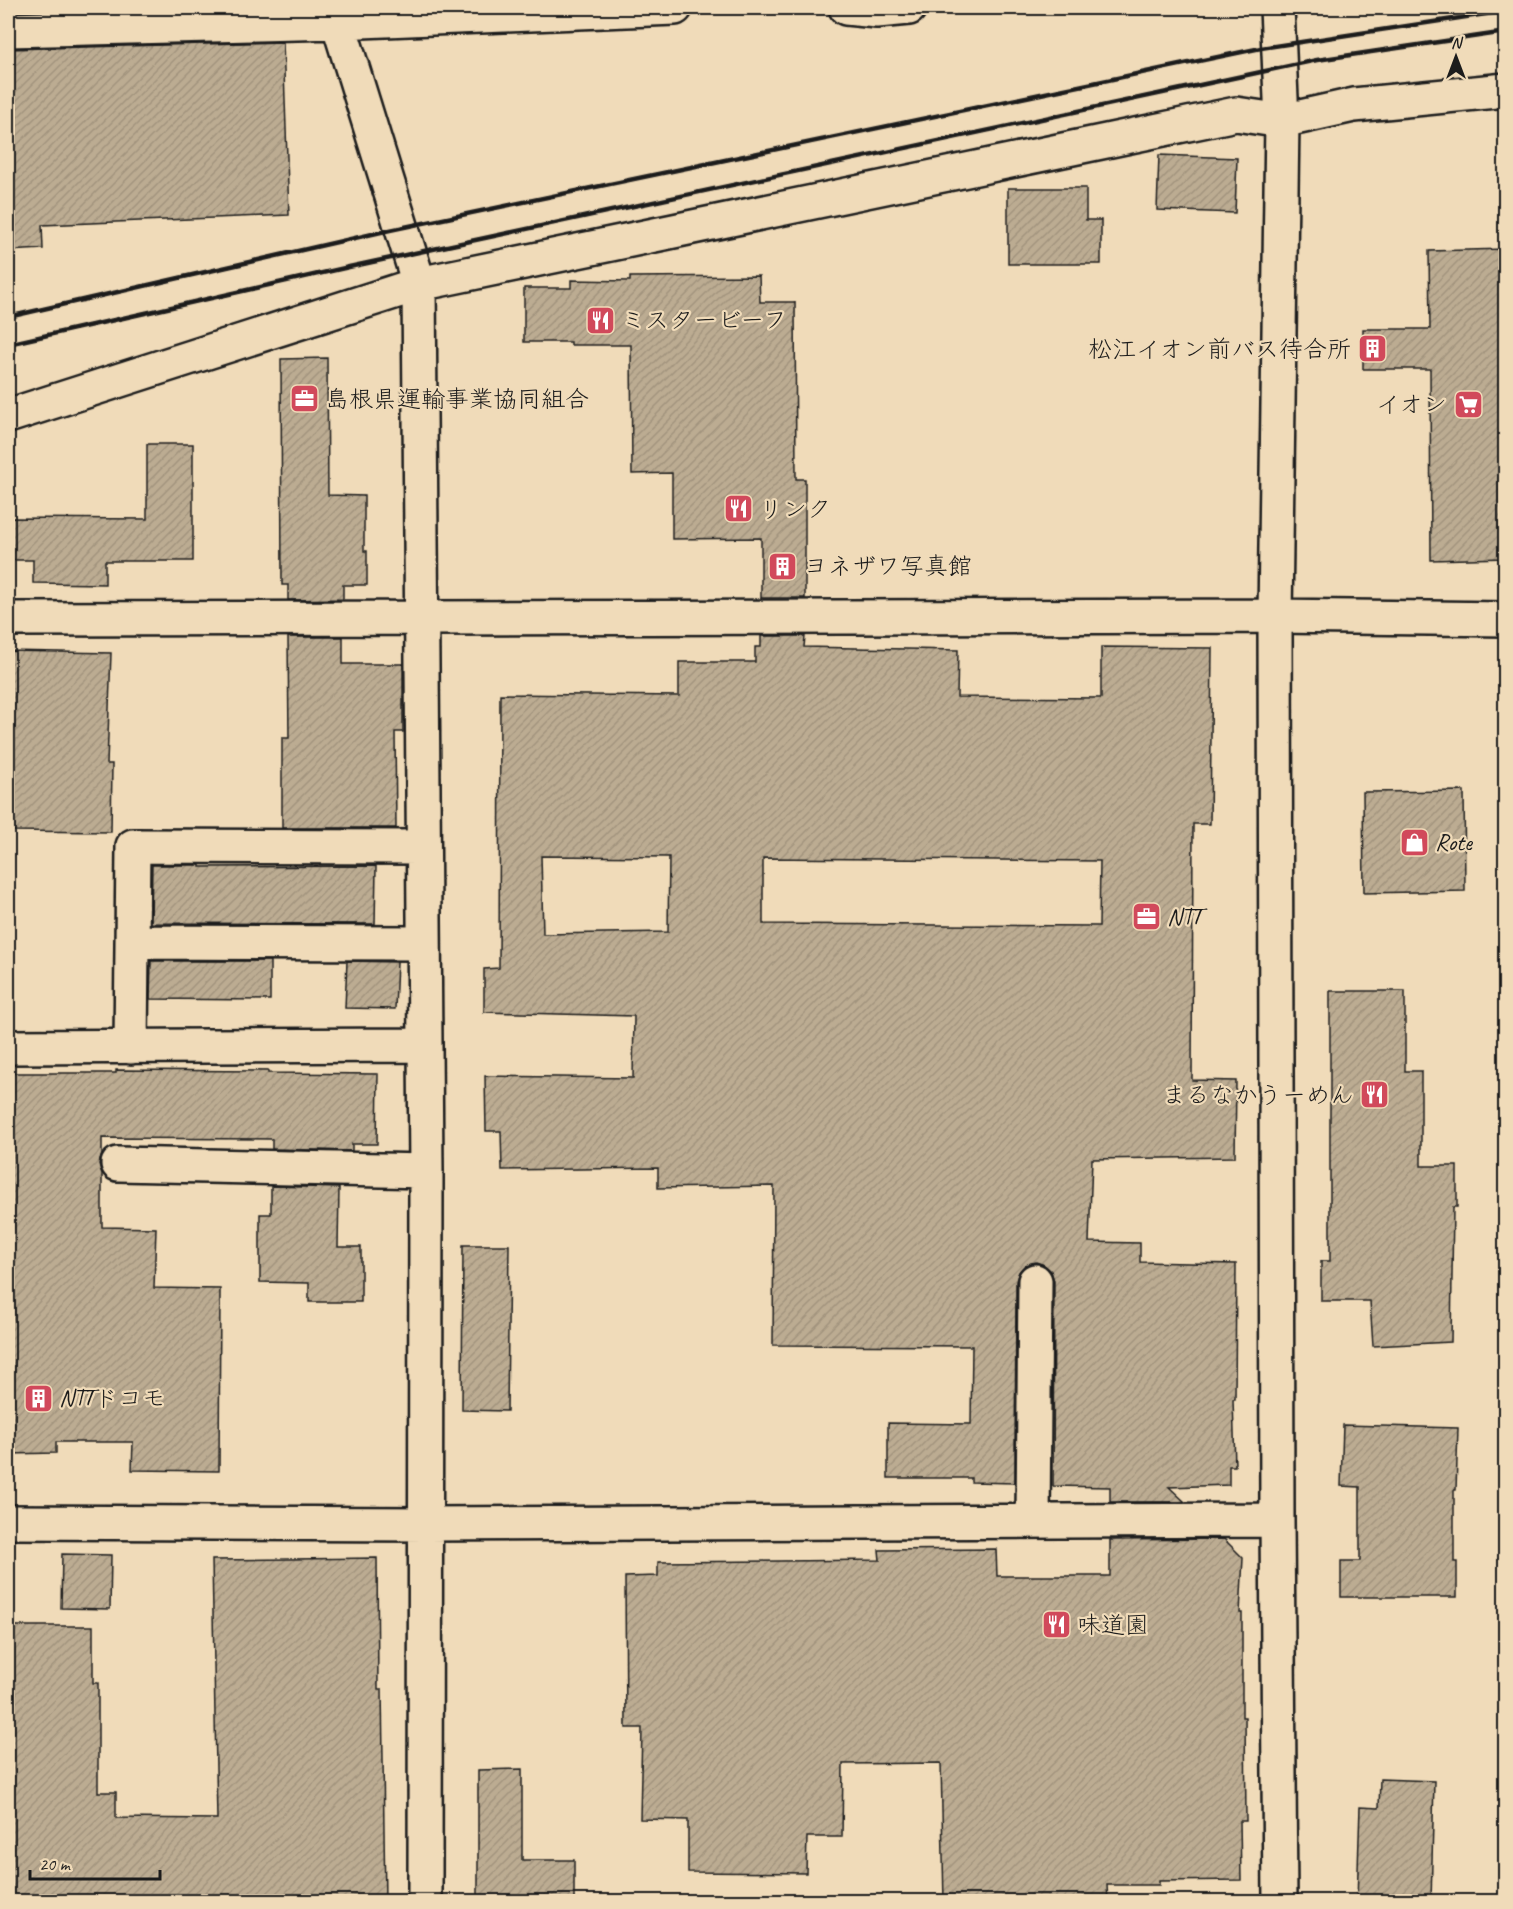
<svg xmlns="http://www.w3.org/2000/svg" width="1513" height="1909" font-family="Caveat,'Klee One',sans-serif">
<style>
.building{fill:url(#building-hatch);stroke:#1c1c1c;stroke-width:1.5;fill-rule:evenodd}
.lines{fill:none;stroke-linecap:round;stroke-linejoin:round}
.minor-casing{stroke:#1c1c1c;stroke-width:38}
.minor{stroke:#f0dbb9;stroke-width:33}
.rail{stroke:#1c1c1c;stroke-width:4.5}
.labels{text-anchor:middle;stroke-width:4.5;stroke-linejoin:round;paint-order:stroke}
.poi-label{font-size:24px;fill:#1c1c1c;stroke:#f0dbb9;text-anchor:start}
</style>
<defs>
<pattern id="building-hatch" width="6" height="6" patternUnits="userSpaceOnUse" patternTransform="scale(1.5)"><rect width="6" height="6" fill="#bcac92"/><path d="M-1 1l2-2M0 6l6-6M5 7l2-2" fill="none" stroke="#a1937d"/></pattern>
</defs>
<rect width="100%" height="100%" fill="#f0dbb9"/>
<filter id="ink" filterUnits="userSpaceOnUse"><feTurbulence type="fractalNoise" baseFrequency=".0167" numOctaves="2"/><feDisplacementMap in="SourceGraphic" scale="12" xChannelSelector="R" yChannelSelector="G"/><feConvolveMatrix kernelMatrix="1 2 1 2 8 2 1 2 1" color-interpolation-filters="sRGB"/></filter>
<g filter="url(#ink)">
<!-- building -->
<path class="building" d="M 8,8 L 162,8 L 8,11 Z
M 283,42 L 289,215 L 42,225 L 43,249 L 8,251 L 8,49 Z
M 1159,155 L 1237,158 L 1235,213 L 1157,210 Z
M 1008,188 L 1086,188 L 1086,220 L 1101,220 L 1101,264 L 1008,264 Z
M 1506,249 L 1506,558 L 1431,560 L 1430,369 L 1363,369 L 1363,329 L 1430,329 L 1429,251 Z
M 759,276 L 760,302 L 795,302 L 796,479 L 805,479 L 805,598 L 761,598 L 761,538 L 672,539 L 672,473 L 632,474 L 631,345 L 571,345 L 571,342 L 524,342 L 524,288 L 571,288 L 571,280 L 630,281 L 630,277 Z
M 327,358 L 328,495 L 364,496 L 364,551 L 367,551 L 367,585 L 343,585 L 343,599 L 288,600 L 288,585 L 282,585 L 281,359 Z
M 147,444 L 193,444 L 193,561 L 105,561 L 105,584 L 33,583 L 33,560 L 8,560 L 8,518 L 147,519 Z
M 761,636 L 805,636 L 804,647 L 958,650 L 957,697 L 1101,698 L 1101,647 L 1212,648 L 1210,824 L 1193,824 L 1192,1080 L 1236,1081 L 1235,1157 L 1092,1159 L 1089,1242 L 1140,1243 L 1140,1262 L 1236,1264 L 1235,1399 L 1233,1399 L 1235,1466 L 1229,1466 L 1229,1485 L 1169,1487 L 1185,1502 L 1110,1502 L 1110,1487 L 1053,1486 L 1054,1281 L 1051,1271 L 1044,1265 L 1036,1262 L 1025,1265 L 1019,1272 L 1016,1281 L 1015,1483 L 971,1482 L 971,1478 L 888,1478 L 888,1423 L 971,1424 L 972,1346 L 773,1345 L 774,1186 L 658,1188 L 658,1168 L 502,1170 L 501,1131 L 486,1131 L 485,1076 L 633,1078 L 634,1016 L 484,1012 L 484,969 L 499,968 L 500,694 L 679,696 L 679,662 L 755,662 L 755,647 L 761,647 ZM 541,856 L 669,857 L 668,932 L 543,934 ZM 763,858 L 1100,861 L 1099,926 L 763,924 Z
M 288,637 L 343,637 L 343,664 L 403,664 L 403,732 L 395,732 L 396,828 L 282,828 L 282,738 L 289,738 Z
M 8,651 L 111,653 L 107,764 L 112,764 L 111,832 L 8,831 Z
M 1464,791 L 1465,891 L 1364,893 L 1363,792 Z
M 152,865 L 200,865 L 200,867 L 376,866 L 375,924 L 151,923 Z
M 151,961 L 270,961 L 270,1000 L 150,999 Z
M 347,961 L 397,962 L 395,1009 L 345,1008 Z
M 1330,991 L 1405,991 L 1405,1071 L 1421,1071 L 1421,1166 L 1457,1166 L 1457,1207 L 1453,1207 L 1451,1342 L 1373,1346 L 1370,1301 L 1321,1301 L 1321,1261 L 1330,1261 Z
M 116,1070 L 268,1071 L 268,1073 L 378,1074 L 377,1144 L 352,1144 L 352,1151 L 272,1149 L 272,1139 L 102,1138 L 102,1154 L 99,1164 L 102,1174 L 102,1227 L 156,1228 L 154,1288 L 220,1289 L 219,1471 L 132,1470 L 133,1442 L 56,1442 L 56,1453 L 8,1454 L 8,1073 L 116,1073 Z
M 271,1186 L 339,1188 L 338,1247 L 361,1247 L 361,1302 L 309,1302 L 309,1283 L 260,1282 L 260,1214 L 271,1214 Z
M 463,1245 L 509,1245 L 507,1411 L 462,1410 Z
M 1343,1425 L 1458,1428 L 1456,1490 L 1454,1490 L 1454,1562 L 1457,1562 L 1457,1597 L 1341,1597 L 1341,1561 L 1360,1561 L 1360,1487 L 1341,1486 Z
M 1224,1539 L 1243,1558 L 1240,1613 L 1242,1613 L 1242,1717 L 1245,1717 L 1246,1821 L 1240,1821 L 1241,1880 L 1159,1881 L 1159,1885 L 1107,1885 L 1108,1902 L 944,1902 L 941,1763 L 843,1764 L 842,1837 L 807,1837 L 806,1873 L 688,1872 L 688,1820 L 640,1819 L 642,1728 L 626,1728 L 625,1577 L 658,1576 L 658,1562 L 880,1560 L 879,1550 L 996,1549 L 997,1576 L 1110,1576 L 1110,1540 Z
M 62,1554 L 111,1555 L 110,1609 L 61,1608 Z
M 377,1558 L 378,1689 L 382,1689 L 385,1902 L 8,1902 L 8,1626 L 93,1626 L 93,1683 L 98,1683 L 98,1792 L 116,1792 L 116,1818 L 217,1819 L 212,1560 Z
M 522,1769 L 522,1860 L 574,1860 L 574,1902 L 478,1902 L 478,1770 Z
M 1380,1779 L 1434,1781 L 1431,1902 L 1357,1902 L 1360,1807 L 1379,1808 Z"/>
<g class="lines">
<defs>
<path id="minor" d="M 337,8 L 338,22 L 419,284 L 426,1171 L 425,1902
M 846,8 L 877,11 L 909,8
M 1277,8 L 1282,121 L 1275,616 L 1277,1520 L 1280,1902
M 8,30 L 338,22 L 675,8
M 8,416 L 419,284 L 1236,114 L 1282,121 L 1354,105 L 1506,90
M 8,619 L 1275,616 L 1506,619
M 132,942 L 424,943
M 8,1047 L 425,1045
M 131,1047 L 133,846 L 423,847
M 118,1164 L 426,1171
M 1033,1521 L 1035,1281
M 8,1522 L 427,1524 L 1277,1520"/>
</defs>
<!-- minor casing -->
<use href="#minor" class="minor-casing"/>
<!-- minor -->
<use href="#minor" class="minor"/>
<!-- rail -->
<path class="rail" d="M 8,317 L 390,230 L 1261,48 L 1506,11
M 8,344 L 349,267 L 1317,60 L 1506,32"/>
</g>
</g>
<!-- icons -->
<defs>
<symbol id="restaurant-square" viewBox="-11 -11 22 22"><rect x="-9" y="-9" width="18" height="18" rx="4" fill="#d1495b" stroke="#f0dbb9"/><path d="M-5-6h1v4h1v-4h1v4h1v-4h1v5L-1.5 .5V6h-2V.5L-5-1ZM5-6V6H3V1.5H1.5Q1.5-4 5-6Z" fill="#fff"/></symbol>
<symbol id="building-square" viewBox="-11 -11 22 22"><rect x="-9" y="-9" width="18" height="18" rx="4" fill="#d1495b" stroke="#f0dbb9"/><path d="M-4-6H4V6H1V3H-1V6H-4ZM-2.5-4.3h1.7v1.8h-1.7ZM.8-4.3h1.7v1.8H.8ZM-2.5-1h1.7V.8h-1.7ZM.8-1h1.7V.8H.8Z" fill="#fff"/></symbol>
<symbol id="office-square" viewBox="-11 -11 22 22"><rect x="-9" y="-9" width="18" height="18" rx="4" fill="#d1495b" stroke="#f0dbb9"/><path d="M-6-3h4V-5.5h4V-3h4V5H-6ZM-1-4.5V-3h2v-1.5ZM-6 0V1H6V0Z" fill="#fff"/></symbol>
<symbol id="supermarket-square" viewBox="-11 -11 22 22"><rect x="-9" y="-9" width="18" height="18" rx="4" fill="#d1495b" stroke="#f0dbb9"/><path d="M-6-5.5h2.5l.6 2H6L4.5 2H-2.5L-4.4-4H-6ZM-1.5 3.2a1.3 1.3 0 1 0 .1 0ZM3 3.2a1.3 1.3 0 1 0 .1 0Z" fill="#fff"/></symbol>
<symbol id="shop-square" viewBox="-11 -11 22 22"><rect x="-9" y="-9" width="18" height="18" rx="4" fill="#d1495b" stroke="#f0dbb9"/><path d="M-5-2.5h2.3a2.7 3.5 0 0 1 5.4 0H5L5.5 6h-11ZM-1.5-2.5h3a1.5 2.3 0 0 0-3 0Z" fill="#fff"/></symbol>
</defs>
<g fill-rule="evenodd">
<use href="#restaurant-square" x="584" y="304" width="33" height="33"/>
<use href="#building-square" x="1356" y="332" width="33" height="33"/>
<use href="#office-square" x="288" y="382" width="33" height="33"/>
<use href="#supermarket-square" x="1452" y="388" width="33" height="33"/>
<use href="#restaurant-square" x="722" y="492" width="33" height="33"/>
<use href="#building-square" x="766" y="550" width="33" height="33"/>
<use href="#shop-square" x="1398" y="826" width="33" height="33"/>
<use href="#office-square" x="1130" y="900" width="33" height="33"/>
<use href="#restaurant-square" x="1358" y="1078" width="33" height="33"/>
<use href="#building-square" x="22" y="1382" width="33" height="33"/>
<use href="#restaurant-square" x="1040" y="1608" width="33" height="33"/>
</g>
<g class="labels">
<!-- poi labels -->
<g class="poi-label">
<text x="621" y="328">ミスタービーフ</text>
<text x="1351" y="357" text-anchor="end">松江イオン前バス待合所</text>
<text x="325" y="407">島根県運輸事業協同組合</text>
<text x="1447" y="412" text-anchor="end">イオン</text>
<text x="759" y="517">リンク</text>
<text x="804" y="574">ヨネザワ写真館</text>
<text x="1435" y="850">Rote</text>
<text x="1167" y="925">NTT</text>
<text x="1354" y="1103" text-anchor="end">まるなかうーめん</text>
<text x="59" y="1406">NTTドコモ</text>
<text x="1077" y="1633">味道園</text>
</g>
</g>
<!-- margin -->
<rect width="1513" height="1909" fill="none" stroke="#f0dbb9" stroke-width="30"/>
<rect x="15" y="15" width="1483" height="1879" fill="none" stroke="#1c1c1c" stroke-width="2" filter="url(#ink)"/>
<!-- north arrow -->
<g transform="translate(1456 57)" stroke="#f0dbb9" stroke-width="4.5" paint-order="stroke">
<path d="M0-4.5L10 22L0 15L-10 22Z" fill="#1c1c1c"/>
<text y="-9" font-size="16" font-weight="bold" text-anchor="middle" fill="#1c1c1c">N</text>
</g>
<!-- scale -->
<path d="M30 1870v9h130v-9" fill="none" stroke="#1c1c1c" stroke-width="3"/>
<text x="39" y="1870" font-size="18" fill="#1c1c1c" stroke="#f0dbb9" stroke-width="4.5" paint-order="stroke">20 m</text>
</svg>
